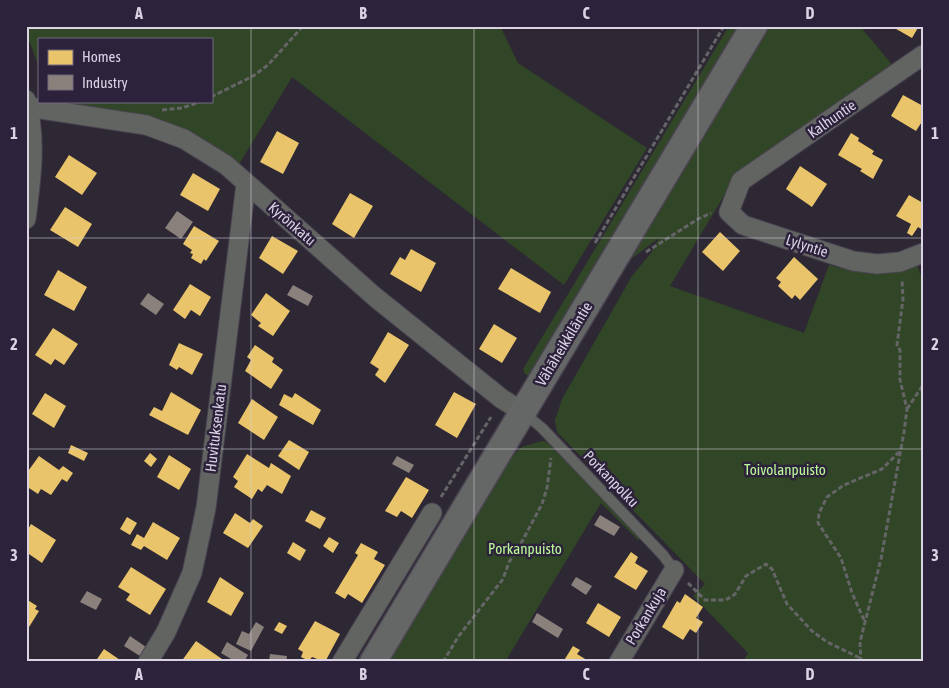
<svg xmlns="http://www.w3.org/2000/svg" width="949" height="688" font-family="'Asap Condensed',sans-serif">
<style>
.green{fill:#314626}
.homes{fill:#e9c46a}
.industry{fill:#8a817c}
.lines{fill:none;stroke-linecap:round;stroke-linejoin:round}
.lane-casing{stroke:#494450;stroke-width:12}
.street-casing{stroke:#494450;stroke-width:21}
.secondary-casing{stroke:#494450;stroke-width:29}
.path{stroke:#656567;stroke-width:3;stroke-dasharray:5 2.5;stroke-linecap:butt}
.lane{stroke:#626462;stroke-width:10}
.street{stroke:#626462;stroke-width:19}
.secondary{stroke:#656666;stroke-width:26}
.grid{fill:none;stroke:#d9d3e4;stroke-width:1;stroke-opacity:0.55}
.labels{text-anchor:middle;stroke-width:5;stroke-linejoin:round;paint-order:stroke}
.street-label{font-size:15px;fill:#d9d3e4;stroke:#2d223b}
.park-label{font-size:15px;fill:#baf898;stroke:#2d223b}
.neatline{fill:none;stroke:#d9d3e4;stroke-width:2}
.grid-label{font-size:16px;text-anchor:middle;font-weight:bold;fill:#d9d3e4}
</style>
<rect width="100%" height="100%" fill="#2e2835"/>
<!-- green -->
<path class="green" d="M 26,26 L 500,26 L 518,63 L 647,148 L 564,285 L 292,77 L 238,166 L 71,107 L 72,103 L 62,101 L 211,101 L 211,39 L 39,39 L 39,67 L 30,43 L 26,38 Z
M 729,26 L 741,26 L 531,377 L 525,374 L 523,369 Z
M 770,26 L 860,26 L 894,67 L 731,188 L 722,199 L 670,286 L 804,333 L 829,265 C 864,275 882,270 917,265 L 923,281 L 923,662 L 743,662 L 748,653 L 693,596 L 705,584 L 557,432 L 555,420 L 562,399 L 632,276 L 651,253 L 659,238 L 631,259 Z
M 542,441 L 547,442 L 640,538 L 638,540 L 601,503 L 505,662 L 389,662 L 513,455 L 522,447 Z"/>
<!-- homes -->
<path class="homes" d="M 891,26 L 919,26 L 912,38 Z
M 903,95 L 923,106 L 923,120 L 916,131 L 891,116 Z
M 277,131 L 299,143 L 283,174 L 260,162 Z
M 851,133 L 859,138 L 858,141 L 874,151 L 872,154 L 883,160 L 873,179 L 860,171 L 862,169 L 838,155 Z
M 69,155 L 97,173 L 82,195 L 55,177 Z
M 800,166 L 827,184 L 812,207 L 786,189 Z
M 193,173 L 220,189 L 208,211 L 180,195 Z
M 350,193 L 373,206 L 354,238 L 332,224 Z
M 909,195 L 923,203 L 923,230 L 918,227 L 912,236 L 907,233 L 911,224 L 896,216 Z
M 65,207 L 92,224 L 78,247 L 50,230 Z
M 194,226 L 219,241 L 206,261 L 204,259 L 201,264 L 191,258 L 193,254 L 190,253 L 192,250 L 183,244 Z
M 720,232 L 740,251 L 723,271 L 702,252 Z
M 272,236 L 298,251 L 283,274 L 259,258 Z
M 411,249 L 436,263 L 421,292 L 390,274 L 400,257 L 405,260 Z
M 794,257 L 818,279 L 800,300 L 795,295 L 792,299 L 778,286 L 781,282 L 776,278 Z
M 511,268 L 551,292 L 540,313 L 498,289 Z
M 58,270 L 87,287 L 74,311 L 44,295 Z
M 190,284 L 211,297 L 200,316 L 191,310 L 185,319 L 173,310 Z
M 266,293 L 290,311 L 273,336 L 258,326 L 261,323 L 251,315 Z
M 494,324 L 517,338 L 502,363 L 479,349 Z
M 53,328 L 78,344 L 64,365 L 55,359 L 51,365 L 35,355 Z
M 388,332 L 409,345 L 385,383 L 375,375 L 379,369 L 370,363 Z
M 179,343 L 203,354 L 192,375 L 179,367 L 177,370 L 169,365 Z
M 255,345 L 274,358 L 272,362 L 283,370 L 271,389 L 245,371 L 251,360 L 247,357 Z
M 171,392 L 201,410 L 188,435 L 149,415 L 154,407 L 162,411 Z
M 454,392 L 476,404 L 457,438 L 435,425 Z
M 45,393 L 66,406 L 54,428 L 32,414 Z
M 295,393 L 321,410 L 313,425 L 279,405 L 284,394 L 292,398 Z
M 252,399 L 278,417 L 264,440 L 238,423 Z
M 289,440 L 309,452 L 299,470 L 278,456 Z
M 71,445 L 88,453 L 84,461 L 68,453 Z
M 150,453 L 157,459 L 151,467 L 144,461 Z
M 247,454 L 269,468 L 271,463 L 291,476 L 282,494 L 267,485 L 262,492 L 258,489 L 252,499 L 234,487 L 238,481 L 233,477 Z
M 169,455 L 191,469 L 179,490 L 157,477 Z
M 39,456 L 59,470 L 63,466 L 73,473 L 67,482 L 62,479 L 51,495 L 41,489 L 38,494 L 26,486 L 28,483 L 26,482 L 26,474 Z
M 406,477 L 429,490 L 412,518 L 401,511 L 397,517 L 385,511 Z
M 311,510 L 326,518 L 320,529 L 305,521 Z
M 235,513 L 250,523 L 253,519 L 263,526 L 248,548 L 223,533 Z
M 127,517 L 137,523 L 130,535 L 120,529 Z
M 153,522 L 180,538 L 167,560 L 144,546 L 141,550 L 131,545 L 137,534 L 144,538 Z
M 31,524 L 56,540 L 42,563 L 26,552 L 26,533 Z
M 329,537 L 339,543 L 333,553 L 323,546 Z
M 293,542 L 306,550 L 300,561 L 287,553 Z
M 361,543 L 378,552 L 374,559 L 385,565 L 362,603 L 348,594 L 345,599 L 335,593 L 358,555 L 355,553 Z
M 631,552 L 638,557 L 635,563 L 648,571 L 636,590 L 614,577 Z
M 131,567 L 166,589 L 150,615 L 126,600 L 130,594 L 118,587 Z
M 220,577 L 244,593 L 231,616 L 207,602 Z
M 685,594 L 703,607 L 696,618 L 703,622 L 696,633 L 690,629 L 683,640 L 662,627 L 677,601 L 680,603 Z
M 26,599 L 37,606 L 35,609 L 39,611 L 26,632 Z
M 598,603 L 621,617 L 609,637 L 586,623 Z
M 315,621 L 340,634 L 325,662 L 312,657 L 309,661 L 301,657 L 303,652 L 298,649 Z
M 279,622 L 287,626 L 282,634 L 274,630 Z
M 196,641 L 222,659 L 220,662 L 181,662 Z
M 573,646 L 580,650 L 577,654 L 590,662 L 563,662 Z
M 104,649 L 123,662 L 95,662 Z"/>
<!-- industry -->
<path class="industry" d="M 177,211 L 193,222 L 181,239 L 165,228 Z
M 293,285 L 313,296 L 308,306 L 287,295 Z
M 148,293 L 164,304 L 156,315 L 140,304 Z
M 397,456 L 414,465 L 409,473 L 392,464 Z
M 600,515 L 620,527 L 614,536 L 594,525 Z
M 576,577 L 592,586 L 586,595 L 571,585 Z
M 87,591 L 102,599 L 96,610 L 80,602 Z
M 537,613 L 563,629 L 558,638 L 532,622 Z
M 256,622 L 264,627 L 251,651 L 236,644 L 242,631 L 249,634 Z
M 130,636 L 146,647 L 140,656 L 124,646 Z
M 227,642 L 248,655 L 244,662 L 236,662 L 221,653 Z
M 270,654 L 287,656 L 286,662 L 269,662 Z"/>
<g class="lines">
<defs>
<path id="lane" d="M 524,413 L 542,428 L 663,555 L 674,570"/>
<path id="street" d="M 923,55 L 741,181 L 729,212 L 743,225 L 853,261 L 877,264 L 900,262 L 923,253
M 26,100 C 37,139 31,180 26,219
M 28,107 L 146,125 L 184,139 L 226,165 L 375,297 L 502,399 L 523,412
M 148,662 L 166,632 L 192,573 L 206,508 L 246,184
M 342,662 L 432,513
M 619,662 L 674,570"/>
<path id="secondary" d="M 373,662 L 754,26"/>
</defs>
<!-- lane casing -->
<use href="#lane" class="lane-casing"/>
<!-- street casing -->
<use href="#street" class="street-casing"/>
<!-- secondary casing -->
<use href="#secondary" class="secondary-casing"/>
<!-- path -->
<path class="path" d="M 211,97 L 253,76 L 268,65 L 303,26
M 162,110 L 182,108 L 203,101
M 595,243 L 724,26
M 646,252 L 698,219 L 711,213
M 907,409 L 923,385
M 441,497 L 491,417
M 688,583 L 705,600 L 725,600 L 731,597 L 735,594 L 746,576 L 766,564 L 772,569 L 787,604 L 812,631 L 827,642 L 860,658
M 864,620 L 852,593 L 841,558 L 818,523 L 819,513 L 827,497 L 844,485 L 882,469 L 900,451
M 443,662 L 458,637 L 503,579 L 509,562 L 518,549 L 542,504 L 547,488 L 551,458
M 861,662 L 860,642 L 881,559 L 904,432 L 907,409 L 900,380 L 900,350 L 897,345 L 903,299 L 902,279"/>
<!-- lane -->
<use href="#lane" class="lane"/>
<!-- street -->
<use href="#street" class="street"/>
<!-- secondary -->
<use href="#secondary" class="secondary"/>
</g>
<!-- grid -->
<path class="grid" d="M 251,26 L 251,662M 474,26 L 474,662M 698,26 L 698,662M 26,238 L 923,238M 26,449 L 923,449"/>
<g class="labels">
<!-- street labels -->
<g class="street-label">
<text transform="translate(832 119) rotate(-35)" y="5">Kalhuntie</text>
<text transform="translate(292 224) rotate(41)" y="5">Kyrönkatu</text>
<text transform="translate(807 246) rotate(18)" y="5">Lylyntie</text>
<text transform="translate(564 344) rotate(-59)" y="5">Vähäheikkiläntie</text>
<text transform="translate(216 428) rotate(-83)" y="5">Huvituksenkatu</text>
<text transform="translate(611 479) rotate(46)" y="5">Porkanpolku</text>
<text transform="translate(646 616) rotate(-59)" y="5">Porkankuja</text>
</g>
<!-- park labels -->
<g class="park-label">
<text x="785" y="475">Toivolanpuisto</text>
<text x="525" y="554">Porkanpuisto</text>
</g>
</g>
<!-- border -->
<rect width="949" height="688" fill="none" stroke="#2d223b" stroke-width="55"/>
<!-- legend -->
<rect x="38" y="38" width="175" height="65" fill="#2d223b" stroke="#72697f"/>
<rect x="48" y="50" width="25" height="15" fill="#e9c46a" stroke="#72697f"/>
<text x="82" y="62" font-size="15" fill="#d9d3e4">Homes</text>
<rect x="48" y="75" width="25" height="15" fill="#8a817c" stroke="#72697f"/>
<text x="82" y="88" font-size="15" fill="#d9d3e4">Industry</text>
<rect x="28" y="28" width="894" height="632" class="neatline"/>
<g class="grid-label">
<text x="139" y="19">A</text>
<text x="363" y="19">B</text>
<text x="586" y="19">C</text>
<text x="810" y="19">D</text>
<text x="14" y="139">1</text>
<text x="935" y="139">1</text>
<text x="14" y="350">2</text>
<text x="935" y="350">2</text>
<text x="14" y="561">3</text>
<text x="935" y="561">3</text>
<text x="139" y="680">A</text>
<text x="363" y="680">B</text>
<text x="586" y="680">C</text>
<text x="810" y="680">D</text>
</g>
</svg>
